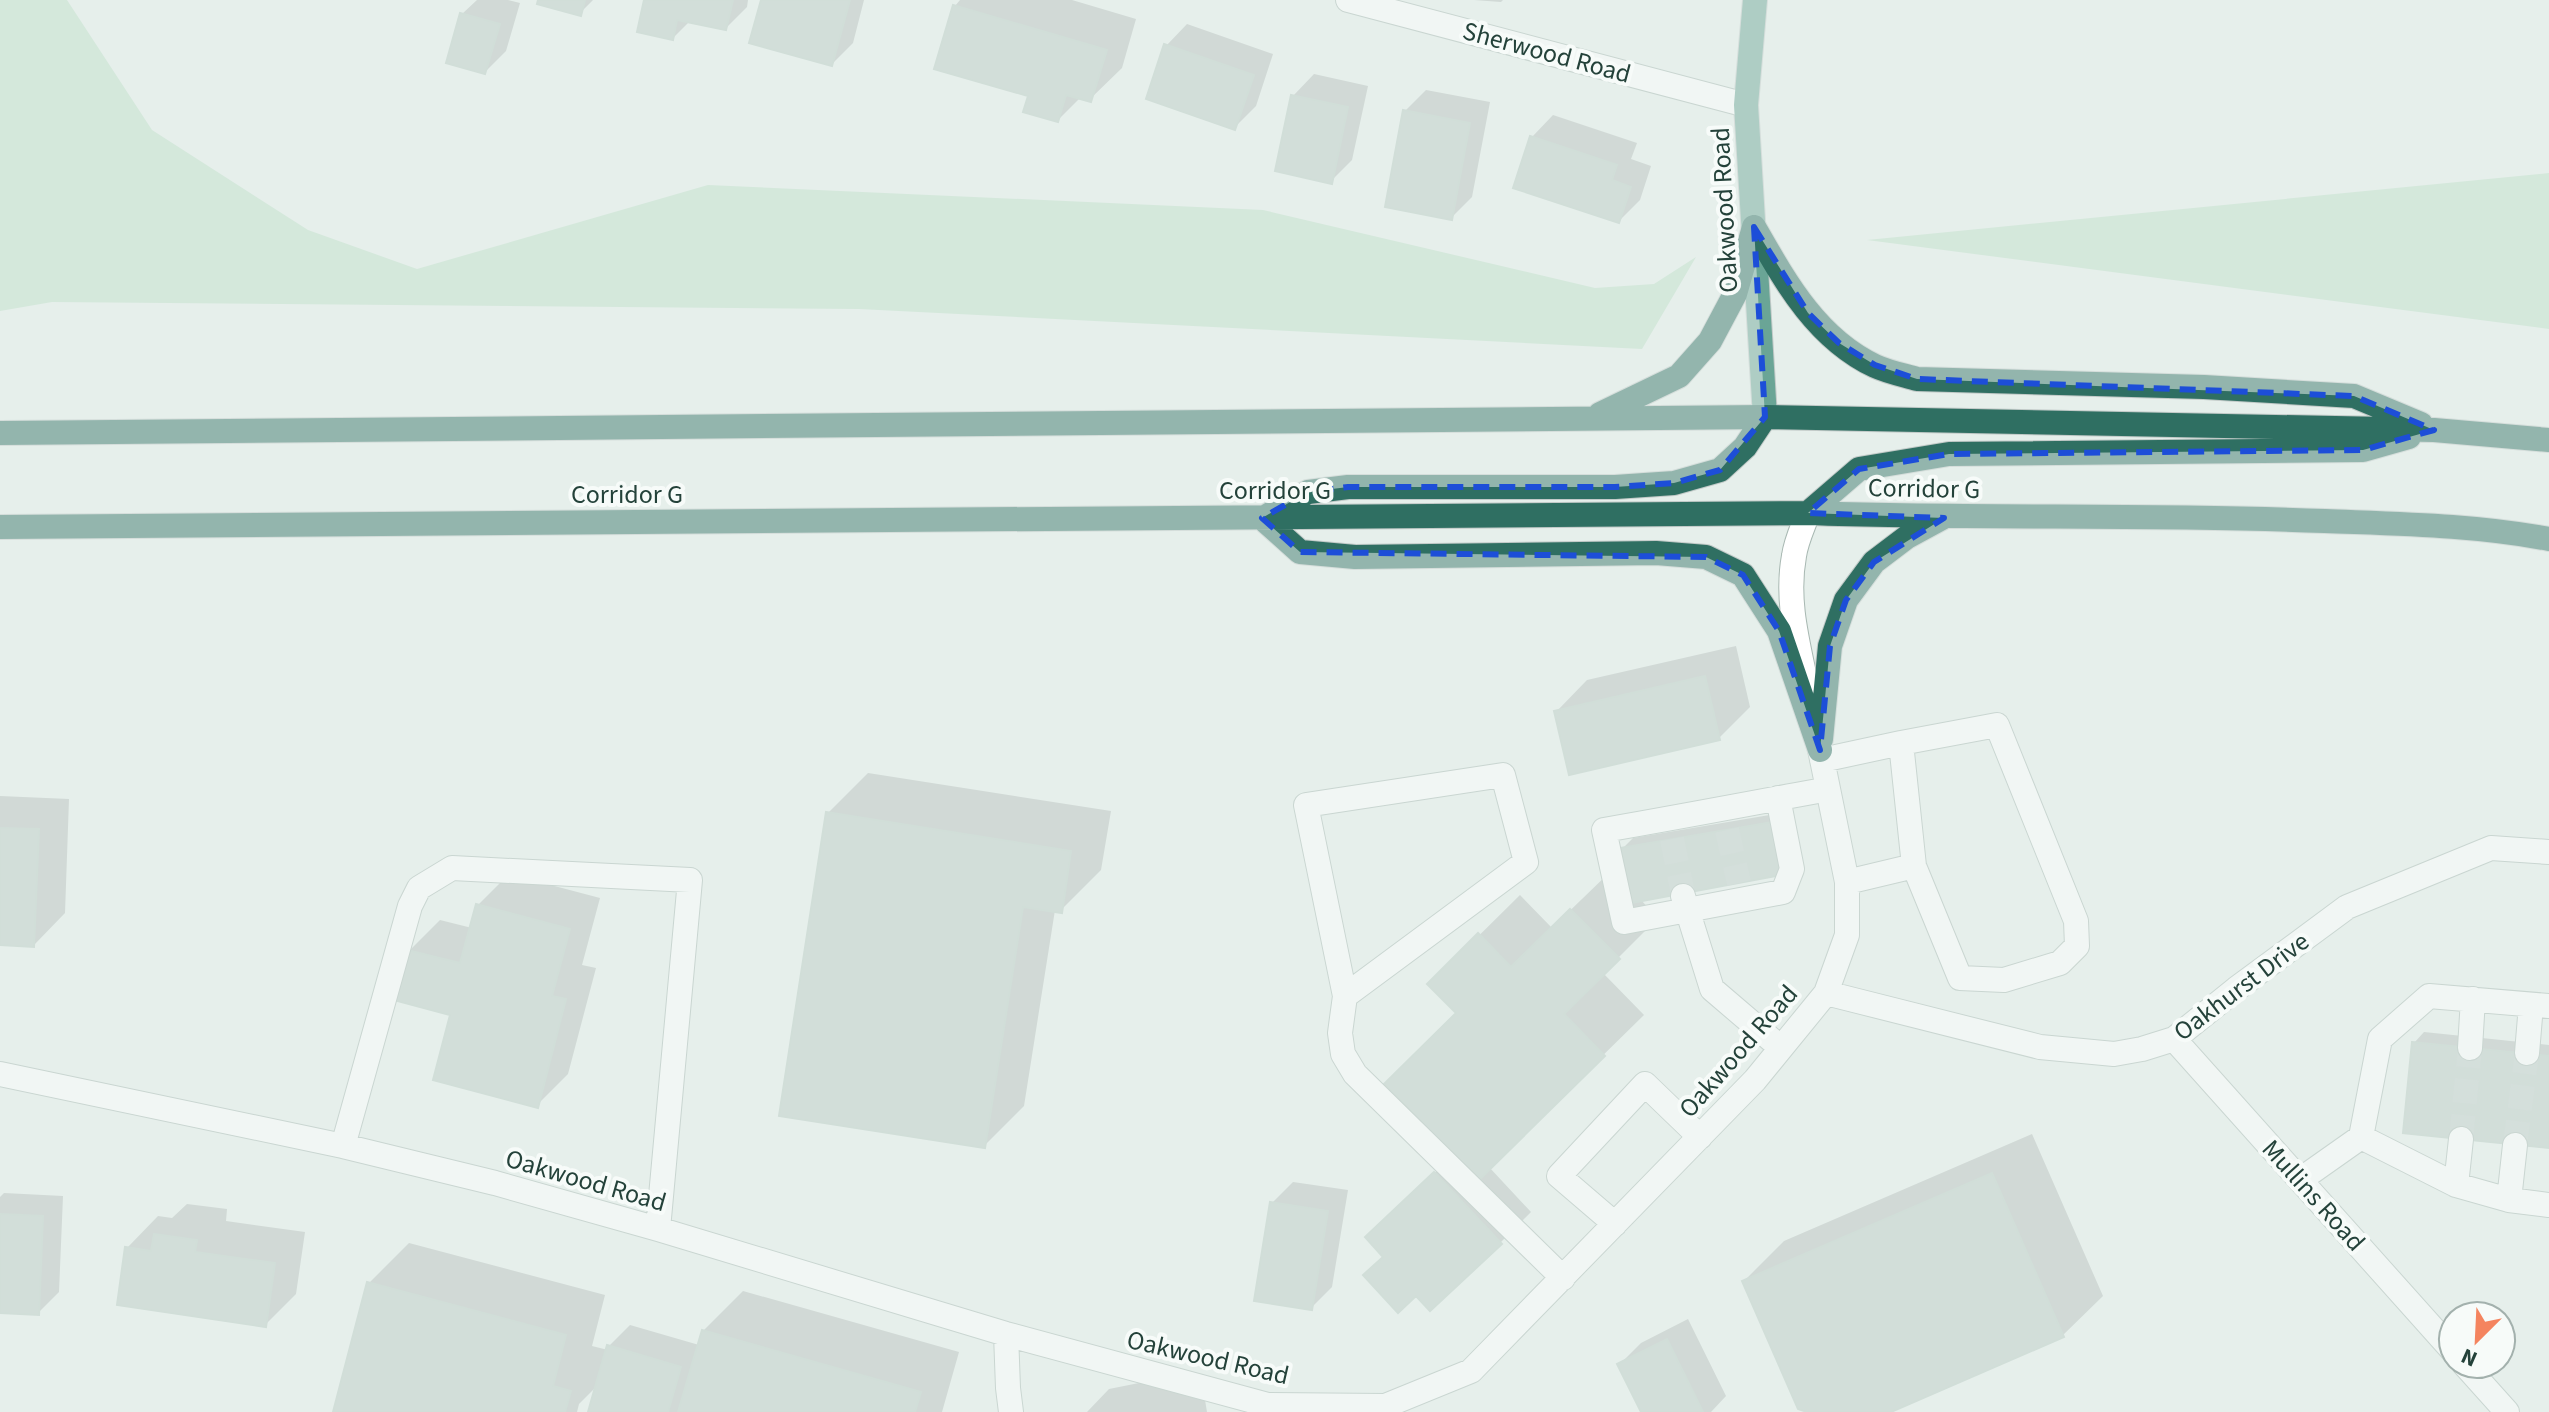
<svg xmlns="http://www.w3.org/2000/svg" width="2549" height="1412" font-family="'Source Sans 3',sans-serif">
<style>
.green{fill:#bfe0c8}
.shadow{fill:#0003}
.building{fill:#bbcac4;stroke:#b8c9c2;stroke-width:2}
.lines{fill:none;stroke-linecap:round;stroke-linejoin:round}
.minor-tunnel{stroke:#bfccc8;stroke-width:24;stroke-dasharray:24 12;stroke-linecap:butt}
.minor-casing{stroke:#a8b8b2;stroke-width:26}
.major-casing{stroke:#c2cac8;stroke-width:26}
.highway-casing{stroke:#c2cac8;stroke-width:26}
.minor{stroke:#fff;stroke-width:24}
.major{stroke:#6aa596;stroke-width:24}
.highway{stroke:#2f6f62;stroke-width:24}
.marked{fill:none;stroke:#1d4ed8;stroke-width:6;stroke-dasharray:16 10;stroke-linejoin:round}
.labels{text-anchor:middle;stroke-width:8;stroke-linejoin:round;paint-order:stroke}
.street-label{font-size:26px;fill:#24423a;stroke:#f7fbf9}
</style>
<rect width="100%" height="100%" fill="#e6efeb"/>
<!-- green -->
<path class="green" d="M 0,0 L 67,0 L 152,130 L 308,230 L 417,269 L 708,185 L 1263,210 L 1595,288 L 1654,284 L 1696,257 L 1642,349 L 859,309 L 52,302 L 0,311 Z
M 2549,173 L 2549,329 L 1867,240 Z"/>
<!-- shadow -->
<path class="shadow" d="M 477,0 L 508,0 L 520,3 L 506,51 L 485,72 L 462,14 Z
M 540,0 L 593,0 L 580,13 Z
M 646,0 L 748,0 L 747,7 L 726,28 L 690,21 L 673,38 Z
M 763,0 L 864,0 L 853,43 L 832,64 Z
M 960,0 L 1072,0 L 1136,19 L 1122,68 L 1090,99 L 1081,97 L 1058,120 L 1030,95 L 955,6 Z
M 1474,0 L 1503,0 L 1501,2 Z
M 1187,24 L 1273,54 L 1256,106 L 1235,127 L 1166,46 Z
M 1314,74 L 1368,86 L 1352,160 L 1331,181 L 1293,96 Z
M 1426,90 L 1490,102 L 1472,197 L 1451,218 L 1405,111 Z
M 1553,115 L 1637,143 L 1631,159 L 1651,166 L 1640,200 L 1619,221 L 1515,186 L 1532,137 Z
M 1736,646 L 1750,707 L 1719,738 L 1556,712 L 1587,680 Z
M 868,773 L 1111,811 L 1101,870 L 1061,910 L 1055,910 L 1024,1106 L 984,1146 L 828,813 Z
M 0,796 L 69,799 L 65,913 L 34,945 L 0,943 Z
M 1788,812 L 1640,899 L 1658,918 L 1603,973 L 1644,1015 L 1489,1167 L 1531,1212 L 1500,1243 L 1385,1256 L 1399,1206 L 1456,1153 L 1458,1013 L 1430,984 L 1520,895 L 1552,928 L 1612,870 L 1622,849 L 1633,838 Z
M 509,874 L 600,898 L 582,965 L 596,968 L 568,1074 L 537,1105 L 453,1014 L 409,951 L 440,920 L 472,928 L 478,905 Z
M 2424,1032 L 2549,1045 L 2549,1146 L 2414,1043 Z
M 2032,1134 L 2103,1296 L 2062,1336 L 1886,1412 L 1813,1412 L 1744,1281 L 1784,1241 Z
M 1293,1182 L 1348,1190 L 1332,1287 L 1311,1308 L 1272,1203 Z
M 4,1193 L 63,1196 L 59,1292 L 38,1313 L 0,1311 L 0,1197 Z
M 187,1204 L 227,1209 L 226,1221 L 305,1232 L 296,1294 L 265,1325 L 127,1248 L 158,1216 L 172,1218 Z
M 409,1243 L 605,1295 L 592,1346 L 608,1350 L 609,1346 L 630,1325 L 699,1345 L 703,1331 L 743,1291 L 959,1352 L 942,1412 L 590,1412 L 598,1385 L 579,1404 L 577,1412 L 335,1412 L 369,1283 Z
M 1688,1319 L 1726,1396 L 1711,1412 L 1644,1412 L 1620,1364 L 1641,1343 Z
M 1144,1382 L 1205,1400 L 1207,1412 L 1087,1412 L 1109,1389 Z"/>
<!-- building -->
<path class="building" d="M 538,0 L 585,0 L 581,16 L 537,4 Z
M 644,0 L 733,0 L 726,30 L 677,20 L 673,40 L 637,32 Z
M 761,0 L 850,0 L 832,66 L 749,43 Z
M 953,5 L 1107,50 L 1091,102 L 1066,95 L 1058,122 L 1023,112 L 1028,96 L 934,69 Z
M 460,13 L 500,24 L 485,74 L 446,63 Z
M 1164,44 L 1254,75 L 1235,130 L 1146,99 Z
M 1291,95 L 1348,107 L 1332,184 L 1275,171 Z
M 1403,110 L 1470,123 L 1452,220 L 1385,207 Z
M 1530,136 L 1617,165 L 1612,180 L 1631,187 L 1619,223 L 1513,188 Z
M 1705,676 L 1720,740 L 1569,775 L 1554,711 Z
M 826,812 L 1071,851 L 1062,913 L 1023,907 L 985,1148 L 779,1116 Z
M 1779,821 L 1786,874 L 1631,903 L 1620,848 Z
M 0,828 L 39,829 L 34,947 L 0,945 Z
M 476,904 L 570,929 L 552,996 L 566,999 L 538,1108 L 433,1080 L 450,1015 L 394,1000 L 407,950 L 460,963 Z
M 1570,909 L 1620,959 L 1564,1014 L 1605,1056 L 1479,1180 L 1384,1084 L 1456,1013 L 1427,984 L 1478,933 L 1511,967 Z
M 2412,1042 L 2549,1056 L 2549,1148 L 2403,1133 Z
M 1434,1172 L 1502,1244 L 1430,1311 L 1416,1296 L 1398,1313 L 1363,1275 L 1383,1257 L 1365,1237 Z
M 1992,1173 L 2064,1337 L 1891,1412 L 1807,1412 L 1798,1409 L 1742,1281 Z
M 1270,1202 L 1328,1211 L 1312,1310 L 1254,1301 Z
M 0,1214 L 43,1216 L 39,1315 L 0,1313 Z
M 154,1234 L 197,1240 L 195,1252 L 275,1263 L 266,1327 L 117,1305 L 125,1247 L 151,1251 Z
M 367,1282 L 566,1335 L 553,1386 L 571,1391 L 565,1412 L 333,1412 Z
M 702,1330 L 921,1392 L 915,1412 L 678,1412 Z
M 1667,1339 L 1703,1412 L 1641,1412 L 1617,1364 Z
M 607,1345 L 681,1367 L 668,1412 L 588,1412 Z"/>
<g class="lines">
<!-- minor-tunnel -->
<path class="minor-tunnel" d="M 1727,830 L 1739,883
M 1672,839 L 1683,894
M 2461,1139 L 2470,1048
M 2515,1145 L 2527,1053"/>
<defs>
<path id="minor" d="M 1348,0 L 1746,105
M 1806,683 C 1797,640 1786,599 1794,556 C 1796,541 1803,527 1808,513
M 1822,760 L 1901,743
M 1778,798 L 1792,869 L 1783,892 L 1624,922 L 1604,830 C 1679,817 1753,803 1828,789
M 1847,882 L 1914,866 L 1960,978 L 2004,980 L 2060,963 L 2077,946 L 2076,921 L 1997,725 L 1901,743 L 1914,866
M 1683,896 L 1712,989 L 1781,1048
M 1826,993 L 2040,1047 L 2114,1054 L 2142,1049 L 2174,1039 L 2236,989 L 2347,907 L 2491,848 L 2549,852
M 1345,996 L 1526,862 L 1503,775 L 1306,805 L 1345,996 L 1340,1033 L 1343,1054 L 1355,1074 L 1563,1278
M 2174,1039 L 2453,1351
M 2470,1048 L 2473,999
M 2527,1053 L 2531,1005
M 0,1074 L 343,1146 L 495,1183 L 658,1229 L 1006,1334 L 1268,1405 L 1385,1406 L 1471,1371 L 1755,1080 L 1826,993 L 1847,935 L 1847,882 L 1816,730
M 2361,1137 L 2456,1185 L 2509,1200 L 2549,1205
M 343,1146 L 410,906 L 419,888 L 452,868 L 690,880 L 658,1229
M 2300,1180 L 2361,1137 L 2380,1039 L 2429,996 L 2549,1006
M 2456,1185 L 2461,1139
M 2509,1200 L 2515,1145
M 1615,1224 L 1559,1176 L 1645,1084 L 1700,1137
M 1006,1334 L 1008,1388 L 1011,1412
M 2464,1364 L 2507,1412"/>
<path id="major" d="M 1755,0 L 1746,105 L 1765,417"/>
<path id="highway" d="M 1754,227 C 1785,281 1816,338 1875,366 C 1888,372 1903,375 1917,379 L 2204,387 L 2354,396 L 2421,424
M 1600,414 L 1679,376 L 1710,341 L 1735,294 L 1754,227
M 0,433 L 1765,417 L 2434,430 L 2549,440
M 1808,513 L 1859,469 L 1949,454 L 2363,450 L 2409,437
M 1265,517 L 1308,492 L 1348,487 L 1615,487 L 1674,483 L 1720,470 L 1745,447 L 1765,417
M 1262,518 L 1300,552 L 1355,557 L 1656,553 L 1706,557 L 1743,575 L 1779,631 L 1820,750
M 0,527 L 1808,513 C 1980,519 2153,514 2325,521 C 2400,524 2475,525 2549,539
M 1821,739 L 1830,646 L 1846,600 L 1874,562 L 1907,537 L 1942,518"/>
</defs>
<!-- minor casing -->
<use href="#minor" class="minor-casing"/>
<!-- major casing -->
<use href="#major" class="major-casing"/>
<!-- highway casing -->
<use href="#highway" class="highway-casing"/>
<!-- minor -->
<use href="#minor" class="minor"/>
<!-- major -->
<use href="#major" class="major"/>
<!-- highway -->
<use href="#highway" class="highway"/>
</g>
<!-- marked area -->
<path d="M0 0H2549V1412H0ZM 1754,227 L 1808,313 L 1839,343 L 1875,365 L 1917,379 L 2354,396 L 2434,430 L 2363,450 L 1949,454 L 1859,469 L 1808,513 L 1944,518 L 1874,562 L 1846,600 L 1830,646 L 1820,750 L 1779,631 L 1743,575 L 1706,557 L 1300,552 L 1262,518 L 1308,492 L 1348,487 L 1615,487 L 1674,483 L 1720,470 L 1765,417 Z" fill="#e6efeb" fill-opacity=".55" fill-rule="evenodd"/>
<path class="marked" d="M 1754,227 L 1808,313 L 1839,343 L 1875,365 L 1917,379 L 2354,396 L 2434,430 L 2363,450 L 1949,454 L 1859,469 L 1808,513 L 1944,518 L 1874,562 L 1846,600 L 1830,646 L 1820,750 L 1779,631 L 1743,575 L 1706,557 L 1300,552 L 1262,518 L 1308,492 L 1348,487 L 1615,487 L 1674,483 L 1720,470 L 1765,417 Z"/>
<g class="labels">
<!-- street labels -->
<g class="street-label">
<text transform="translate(1547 52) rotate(15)" y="9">Sherwood Road</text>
<text transform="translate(1724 210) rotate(-93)" y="9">Oakwood Road</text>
<text transform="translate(1924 488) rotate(1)" y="9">Corridor G</text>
<text x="1275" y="499">Corridor G</text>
<text x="627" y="503">Corridor G</text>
<text transform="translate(2241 986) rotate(-37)" y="9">Oakhurst Drive</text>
<text transform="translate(1738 1051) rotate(-49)" y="9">Oakwood Road</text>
<text transform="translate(586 1180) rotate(16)" y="9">Oakwood Road</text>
<text transform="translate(2314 1195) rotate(48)" y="9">Mullins Road</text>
<text transform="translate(1208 1357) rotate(13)" y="9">Oakwood Road</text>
</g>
</g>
<!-- north arrow -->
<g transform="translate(2477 1340) rotate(204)"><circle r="38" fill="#f7fbf9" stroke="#a3b1ad" stroke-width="2"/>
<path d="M0-6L14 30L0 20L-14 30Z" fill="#f4845f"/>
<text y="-12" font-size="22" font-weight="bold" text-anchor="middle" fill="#24423a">N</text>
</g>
</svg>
